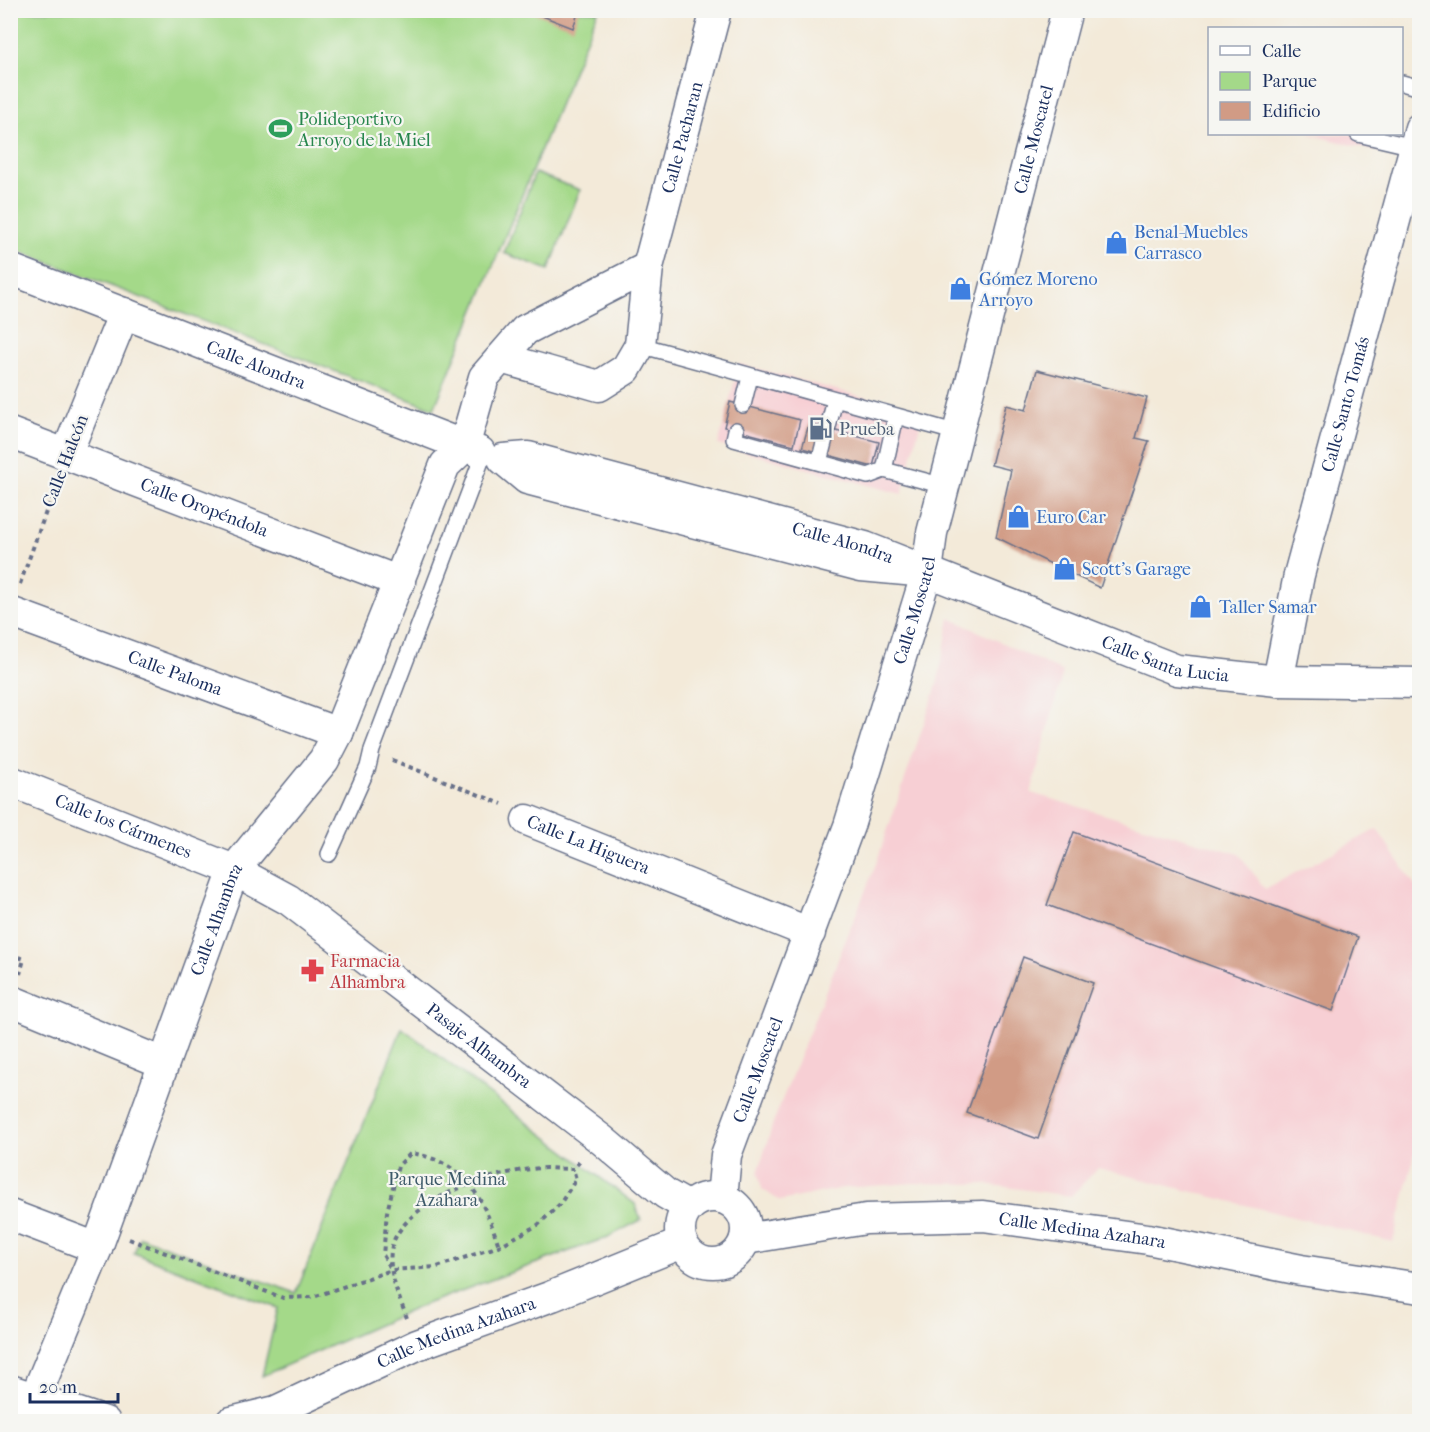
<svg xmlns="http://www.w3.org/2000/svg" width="1430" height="1432" font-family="'IM FELL French Canon',serif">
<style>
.built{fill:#f7cfd4}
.green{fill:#a4d989;stroke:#608474;stroke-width:1.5}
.building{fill:#d19b85}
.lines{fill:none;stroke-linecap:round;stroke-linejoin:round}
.lane-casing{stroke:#677089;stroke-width:18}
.street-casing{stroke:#677089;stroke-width:33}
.path{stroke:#677089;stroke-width:4;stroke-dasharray:4.5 4.5;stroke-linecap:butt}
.lane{stroke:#fff;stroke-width:15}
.street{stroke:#fff;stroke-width:30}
.labels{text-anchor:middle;stroke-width:4.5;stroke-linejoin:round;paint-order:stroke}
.leisure-label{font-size:18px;fill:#27864d;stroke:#f6f6f2;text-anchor:start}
.street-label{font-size:18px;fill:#1b2f5e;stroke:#f6f6f2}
.shop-label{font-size:18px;fill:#366cbe;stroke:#f6f6f2;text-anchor:start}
.service-label{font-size:18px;fill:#4e5e75;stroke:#f6f6f2;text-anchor:start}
.health-label{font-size:18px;fill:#be3a42;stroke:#f6f6f2;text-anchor:start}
.park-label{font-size:18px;fill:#3d5a69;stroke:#f6f6f2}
</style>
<rect width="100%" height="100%" fill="#f6f6f2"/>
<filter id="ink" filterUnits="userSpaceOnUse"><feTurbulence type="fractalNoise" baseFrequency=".0167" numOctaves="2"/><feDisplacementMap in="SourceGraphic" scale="12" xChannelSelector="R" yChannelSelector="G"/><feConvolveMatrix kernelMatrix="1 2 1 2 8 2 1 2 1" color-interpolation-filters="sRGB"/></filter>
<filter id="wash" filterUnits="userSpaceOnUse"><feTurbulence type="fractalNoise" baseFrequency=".008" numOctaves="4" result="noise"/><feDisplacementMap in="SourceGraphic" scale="24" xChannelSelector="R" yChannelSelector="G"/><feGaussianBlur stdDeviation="1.35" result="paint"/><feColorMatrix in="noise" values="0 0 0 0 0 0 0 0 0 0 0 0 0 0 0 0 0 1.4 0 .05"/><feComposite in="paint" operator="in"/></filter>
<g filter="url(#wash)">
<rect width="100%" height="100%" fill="#f3ead9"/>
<!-- built -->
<path class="built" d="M 1308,134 L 1389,134 L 1384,153 Z
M 739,364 L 923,413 L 902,494 L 718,445 Z
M 950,618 L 1063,672 L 1031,793 L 1239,854 L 1265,889 L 1377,829 L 1419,891 L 1419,1137 L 1393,1242 L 1098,1168 L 1071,1196 L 985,1184 L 912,1183 L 843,1188 L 780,1201 L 762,1189 L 758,1173 L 773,1123 L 876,864 L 937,685 Z"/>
<!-- green -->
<path class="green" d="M 10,11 L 598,11 L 434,409 L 11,248 Z
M 535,173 L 580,190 L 549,270 L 504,253 Z
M 402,1028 L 635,1204 L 641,1220 L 608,1237 L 428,1303 L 262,1376 L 278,1308 L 134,1253 L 140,1237 L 296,1293 Z"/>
<g id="blocks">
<!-- building -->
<path class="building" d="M 527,10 L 579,10 L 573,28 Z
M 1037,370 L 1147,398 L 1136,438 L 1149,441 L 1100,588 L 996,537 L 1011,470 L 991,465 L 1006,405 L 1026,410 Z
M 730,402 L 800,420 L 794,445 L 724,427 Z
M 809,424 L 879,442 L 873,467 L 802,448 Z
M 1074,832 L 1358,937 L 1333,1011 L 1047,905 Z
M 1023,957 L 1093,983 L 1038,1139 L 967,1113 Z"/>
</g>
</g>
<g filter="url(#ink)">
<use href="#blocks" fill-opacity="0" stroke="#677089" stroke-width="1.5"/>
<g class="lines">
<defs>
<path id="lane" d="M 1402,83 L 1420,88
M 1358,134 L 1414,147
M 640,345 L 958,433
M 743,405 L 750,377
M 736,430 L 734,439 L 868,476 L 884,470 L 944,486
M 819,462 L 835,400
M 884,470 L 896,416
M 329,854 L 368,767 L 372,750 L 484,453"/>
<g id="street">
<path id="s1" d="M 648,267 L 716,10"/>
<path id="s2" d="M 10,269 L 480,452"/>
<path id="s3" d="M 10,433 L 400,582"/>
<path d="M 66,455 L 124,313"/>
<path id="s4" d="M 927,572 L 861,566 L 527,479 L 503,459 L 528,457 L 865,547 L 1177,670 L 1278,681 L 1420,683"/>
<path id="s5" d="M 10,612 L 338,733"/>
<path id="s6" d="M 1278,681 L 1299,575 L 1420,128"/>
<path id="s7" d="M 10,781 L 234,870 L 289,900 L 602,1140 L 666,1194 L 689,1207"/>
<path id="s8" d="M 527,820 L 810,933"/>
<path d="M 10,1000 L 163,1063"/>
<circle cx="713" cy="1230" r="33"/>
<path id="s9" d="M 722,1198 L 726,1155 L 849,826 L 927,572 L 932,533 L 1067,10"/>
<path d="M 10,1215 L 97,1248"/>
<path id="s10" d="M 745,1239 L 866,1219 L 983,1216 L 1148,1239 L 1301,1270 L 1420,1288"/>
<path d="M 10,1390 L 105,1422"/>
<path id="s11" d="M 25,1422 L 97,1248 L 234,870 L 324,760 L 338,733 L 445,465 L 464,447 L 484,377 L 525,330 L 648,267 L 640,345 L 626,369 L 599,386 L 501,358"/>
<path id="s12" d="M 231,1422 L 276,1411 L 417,1345 L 552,1296 L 682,1243"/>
</g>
</defs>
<!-- lane casing -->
<use href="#lane" class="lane-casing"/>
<!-- street casing -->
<use href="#street" class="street-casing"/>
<!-- path -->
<path class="path" d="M 20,584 L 57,481
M 392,760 L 502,804
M 10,954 L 24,959 L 20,974
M 129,1239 L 283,1298 L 313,1297 L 392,1270 L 437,1267 L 499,1246 L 538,1225 L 560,1204 L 576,1179 L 573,1169
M 390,1267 L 383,1255 L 387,1212 L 398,1166 L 411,1153 C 465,1162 483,1197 499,1246
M 407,1318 C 398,1295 383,1262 395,1238 C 416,1197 489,1174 531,1169 C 545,1167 559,1169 573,1169 L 582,1159"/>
<!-- lane -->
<use href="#lane" class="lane"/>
<!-- street -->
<use href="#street" class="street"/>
</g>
</g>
<!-- icons -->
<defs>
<symbol id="stadium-bare" viewBox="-9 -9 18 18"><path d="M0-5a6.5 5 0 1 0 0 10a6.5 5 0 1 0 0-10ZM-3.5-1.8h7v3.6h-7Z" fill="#2e9e5b" stroke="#f6f6f2" stroke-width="2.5" paint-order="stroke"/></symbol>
<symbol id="shop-bare" viewBox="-9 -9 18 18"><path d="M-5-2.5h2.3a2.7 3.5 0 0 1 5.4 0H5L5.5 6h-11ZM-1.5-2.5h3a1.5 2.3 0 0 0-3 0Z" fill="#3f7fe0" stroke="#f6f6f2" stroke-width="2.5" paint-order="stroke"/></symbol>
<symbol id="fuel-bare" viewBox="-9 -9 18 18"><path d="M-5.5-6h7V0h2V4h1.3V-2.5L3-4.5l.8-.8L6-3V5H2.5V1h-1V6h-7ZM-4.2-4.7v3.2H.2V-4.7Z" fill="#5c6f8a" stroke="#f6f6f2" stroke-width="2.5" paint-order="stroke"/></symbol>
<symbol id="pharmacy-bare" viewBox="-9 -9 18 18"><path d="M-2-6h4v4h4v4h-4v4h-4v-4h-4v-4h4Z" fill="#e0444e" stroke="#f6f6f2" stroke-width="2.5" paint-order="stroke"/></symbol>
</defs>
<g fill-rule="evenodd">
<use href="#stadium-bare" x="264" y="112" width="33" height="33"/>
<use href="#shop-bare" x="1100" y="226" width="33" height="33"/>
<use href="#shop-bare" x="944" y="272" width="33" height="33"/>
<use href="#fuel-bare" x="804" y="412" width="33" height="33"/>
<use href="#shop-bare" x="1002" y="500" width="33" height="33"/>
<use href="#shop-bare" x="1048" y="552" width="33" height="33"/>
<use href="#shop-bare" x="1184" y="590" width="33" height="33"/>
<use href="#pharmacy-bare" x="296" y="954" width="33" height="33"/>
</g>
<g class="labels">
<!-- leisure labels -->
<g class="leisure-label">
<text x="298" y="125">Polideportivo<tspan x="298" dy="21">Arroyo de la Miel</tspan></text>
</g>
<!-- street labels -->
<g class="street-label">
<text dy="6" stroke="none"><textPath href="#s1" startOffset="134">Calle Pacharan</textPath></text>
<text dy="6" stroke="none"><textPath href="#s9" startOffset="1106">Calle Moscatel</textPath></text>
<text dy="6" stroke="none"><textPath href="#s2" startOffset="264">Calle Alondra</textPath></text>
<text dy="6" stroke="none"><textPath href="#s6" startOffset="285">Calle Santo Tomás</textPath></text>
<text transform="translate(65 461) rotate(-69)" y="6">Calle Halcón</text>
<text dy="6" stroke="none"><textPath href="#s3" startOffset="208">Calle Oropéndola</textPath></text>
<text dy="6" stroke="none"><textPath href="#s4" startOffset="794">Calle Alondra</textPath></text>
<text dy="6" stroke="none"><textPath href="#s9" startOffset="620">Calle Moscatel</textPath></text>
<text dy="6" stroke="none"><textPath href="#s4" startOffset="1138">Calle Santa Lucia</textPath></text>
<text dy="6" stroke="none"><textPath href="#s5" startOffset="176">Calle Paloma</textPath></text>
<text dy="6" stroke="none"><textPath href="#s7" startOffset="122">Calle los Cármenes</textPath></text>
<text dy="6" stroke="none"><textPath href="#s8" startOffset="66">Calle La Higuera</textPath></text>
<text dy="6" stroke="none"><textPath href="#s11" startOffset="538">Calle Alhambra</textPath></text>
<text dy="6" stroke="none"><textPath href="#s7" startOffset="543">Pasaje Alhambra</textPath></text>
<text dy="6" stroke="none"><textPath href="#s9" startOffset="134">Calle Moscatel</textPath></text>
<text dy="6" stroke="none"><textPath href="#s10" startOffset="340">Calle Medina Azahara</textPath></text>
<text dy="6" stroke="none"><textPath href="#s12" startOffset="243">Calle Medina Azahara</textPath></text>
</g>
<!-- shop labels -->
<g class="shop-label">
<text x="1134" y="238">Benal-Muebles<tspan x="1134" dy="21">Carrasco</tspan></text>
<text x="979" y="285">Gómez Moreno<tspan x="979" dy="21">Arroyo</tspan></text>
<text x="1036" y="523">Euro Car</text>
<text x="1082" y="575">Scott's Garage</text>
<text x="1219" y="613">Taller Samar</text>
</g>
<!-- service labels -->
<g class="service-label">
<text x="839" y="435">Prueba</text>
</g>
<!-- health labels -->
<g class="health-label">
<text x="330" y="967">Farmacia<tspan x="330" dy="21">Alhambra</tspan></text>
</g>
<!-- park labels -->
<g class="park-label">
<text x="447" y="1185">Parque Medina<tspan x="447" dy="21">Azahara</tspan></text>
</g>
</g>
<!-- margin -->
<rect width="1430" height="1432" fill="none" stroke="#f6f6f2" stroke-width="36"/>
<!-- legend -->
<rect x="1208" y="27" width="195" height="108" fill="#f6f6f2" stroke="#9ea6b7" stroke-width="1.5"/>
<rect x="1220" y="46" width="30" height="9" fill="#ffffff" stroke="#9ea6b7" stroke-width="1.5"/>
<text x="1262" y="57" font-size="18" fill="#1b2f5e">Calle</text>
<rect x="1220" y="72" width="30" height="18" fill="#a4d989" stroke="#9ea6b7" stroke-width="1.5"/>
<text x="1262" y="87" font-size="18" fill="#1b2f5e">Parque</text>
<rect x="1220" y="102" width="30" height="18" fill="#d19b85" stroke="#9ea6b7" stroke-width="1.5"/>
<text x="1262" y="117" font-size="18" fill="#1b2f5e">Edificio</text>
<!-- scale -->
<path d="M30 1393v9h88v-9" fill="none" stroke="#1b2f5e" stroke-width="3"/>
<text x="39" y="1393" font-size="18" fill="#1b2f5e" stroke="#f6f6f2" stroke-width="4.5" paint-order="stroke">20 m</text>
</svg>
